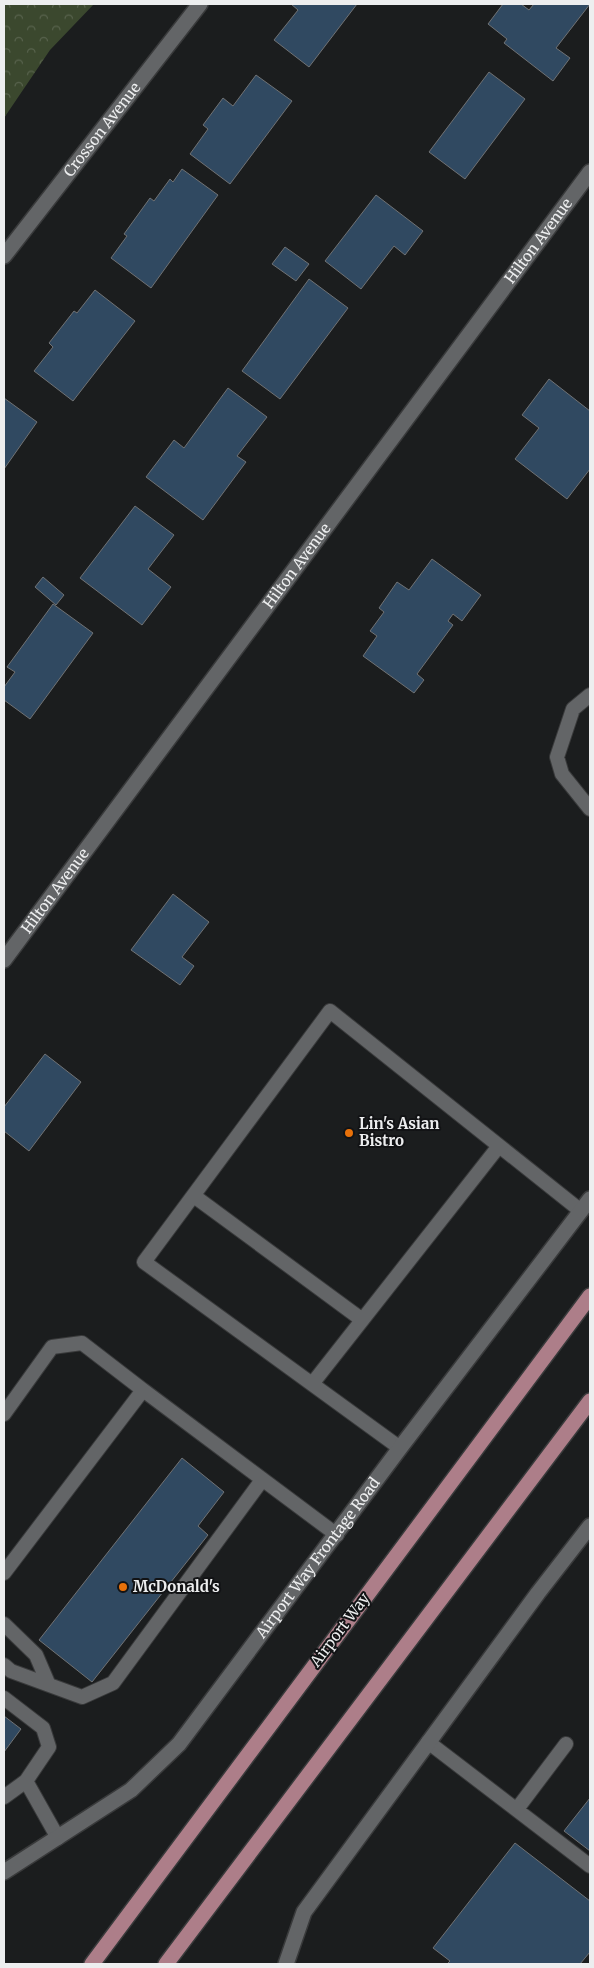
<svg xmlns="http://www.w3.org/2000/svg" width="594" height="1968" font-family="Merriweather,serif">
<style>
.forest{fill:url(#forest-crowns)}
.building{fill:#304961;stroke:#707274}
.lines{fill:none;stroke-linecap:round;stroke-linejoin:round}
.lane-casing{stroke:#393a3b;stroke-width:16}
.street-casing{stroke:#393a3b;stroke-width:18}
.primary-casing{stroke:#393a3b;stroke-width:18}
.lane{stroke:#636567;stroke-width:14}
.street{stroke:#636567;stroke-width:15}
.primary{stroke:#ad7e89;stroke-width:15}
.food-dot{fill:#e8710a;stroke:#121315;stroke-width:2}
.labels{text-anchor:middle;stroke-width:4;stroke-linejoin:round;paint-order:stroke}
.street-label{font-size:15px;fill:#edeeef;stroke:#121315}
.poi-label{font-size:15px;font-weight:bold;fill:#edeeef;stroke:#121315;text-anchor:start}
</style>
<defs>
<pattern id="forest-crowns" width="20" height="18" patternUnits="userSpaceOnUse" patternTransform="scale(1.25)"><rect width="20" height="18" fill="#3b482e"/><path d="M2 6a3 3 0 1 1 6 0M12 15a3 3 0 1 1 6 0" fill="none" stroke="#58634d"/></pattern>
</defs>
<rect width="100%" height="100%" fill="#1b1d1e"/>
<!-- forest -->
<path class="forest" d="M 4,4 L 94,4 L 50,50 L 4,118 Z"/>
<!-- building -->
<path class="building" d="M 291,4 L 357,4 L 309,67 L 274,40 L 298,10 Z
M 503,4 L 521,4 L 529,10 L 534,4 L 590,4 L 556,48 L 570,58 L 553,81 L 504,43 L 507,39 L 488,24 Z
M 489,72 L 525,99 L 465,179 L 429,152 Z
M 256,75 L 292,101 L 230,184 L 190,154 L 208,129 L 203,125 L 223,98 L 233,106 Z
M 182,169 L 218,195 L 151,288 L 111,258 L 127,236 L 124,234 L 150,198 L 154,201 L 170,179 L 173,182 Z
M 376,195 L 423,231 L 405,255 L 394,246 L 361,289 L 325,261 Z
M 285,247 L 309,264 L 296,281 L 272,264 Z
M 309,279 L 348,308 L 280,399 L 242,371 Z
M 95,290 L 135,321 L 73,401 L 34,371 L 53,347 L 49,343 L 74,311 L 77,313 Z
M 549,379 L 590,411 L 590,469 L 567,499 L 515,459 L 539,428 L 522,415 Z
M 228,388 L 267,417 L 237,456 L 246,462 L 203,520 L 146,477 L 174,440 L 184,448 Z
M 4,398 L 37,422 L 4,469 Z
M 135,506 L 174,535 L 148,569 L 171,587 L 142,625 L 80,578 Z
M 432,559 L 481,595 L 462,621 L 453,614 L 448,621 L 453,625 L 417,674 L 424,680 L 414,693 L 363,656 L 377,636 L 370,631 L 384,612 L 379,608 L 397,582 L 409,590 Z
M 43,577 L 64,595 L 56,605 L 35,587 Z
M 53,604 L 93,633 L 30,719 L 4,700 L 4,687 L 15,672 L 7,667 Z
M 173,894 L 209,922 L 182,957 L 194,966 L 180,985 L 131,950 Z
M 45,1054 L 81,1082 L 29,1151 L 4,1131 L 4,1107 Z
M 182,1458 L 224,1492 L 198,1526 L 208,1535 L 92,1682 L 39,1640 Z
M 4,1716 L 21,1729 L 4,1752 Z
M 590,1798 L 590,1851 L 564,1831 Z
M 515,1843 L 590,1901 L 590,1952 L 580,1964 L 447,1964 L 450,1961 L 433,1948 Z"/>
<g class="lines">
<defs>
<path id="lane" d="M 590,695 L 573,709 L 557,757 L 562,774 L 590,809
M 194,1196 L 361,1319
M 312,1384 L 499,1146
M 4,1414 L 52,1347 L 82,1343 L 143,1390
M 400,1448 L 144,1262 L 330,1011 L 581,1211
M 4,1573 L 143,1390 L 337,1535
M 4,1624 L 36,1655 L 48,1683
M 4,1665 L 11,1671 L 82,1697 L 113,1683 L 262,1480
M 4,1698 L 43,1728 L 49,1747 L 26,1781 L 58,1838
M 428,1742 L 590,1866
M 4,1797 L 26,1781
M 517,1809 L 566,1744"/>
<g id="street">
<path id="s1" d="M 4,256 L 200,4"/>
<path id="s2" d="M 4,960 L 590,172"/>
<path id="s3" d="M 4,1872 L 131,1790 L 179,1744 L 400,1448 L 590,1199"/>
<path d="M 286,1964 L 304,1912 L 538,1593 L 590,1526"/>
</g>
<path id="primary" d="M 92,1964 L 590,1296
M 166,1964 L 590,1401"/>
</defs>
<!-- lane casing -->
<use href="#lane" class="lane-casing"/>
<!-- street casing -->
<use href="#street" class="street-casing"/>
<!-- primary casing -->
<use href="#primary" class="primary-casing"/>
<!-- lane -->
<use href="#lane" class="lane"/>
<!-- street -->
<use href="#street" class="street"/>
<!-- primary -->
<use href="#primary" class="primary"/>
</g>
<!-- markers -->
<g class="food-dot">
<circle cx="349" cy="1133" r="5"/>
<circle cx="123" cy="1587" r="5"/>
</g>
<g class="labels">
<!-- street labels -->
<g class="street-label">
<text dy="5" stroke="none"><textPath href="#s1" startOffset="160">Crosson Avenue</textPath></text>
<text dy="5" stroke="none"><textPath href="#s2" startOffset="896">Hilton Avenue</textPath></text>
<text dy="5" stroke="none"><textPath href="#s2" startOffset="491">Hilton Avenue</textPath></text>
<text dy="5" stroke="none"><textPath href="#s2" startOffset="86">Hilton Avenue</textPath></text>
<text dy="5" stroke="none"><textPath href="#s3" startOffset="450">Airport Way Frontage Road</textPath></text>
<text transform="translate(340 1630) rotate(-53)" y="5">Airport Way</text>
</g>
<!-- poi labels -->
<g class="poi-label">
<text x="359" y="1129">Lin's Asian<tspan x="359" dy="17">Bistro</tspan></text>
<text x="133" y="1592">McDonald's</text>
</g>
</g>
<!-- border -->
<rect width="594" height="1968" fill="none" stroke="#edeeef" stroke-width="10"/>
</svg>
